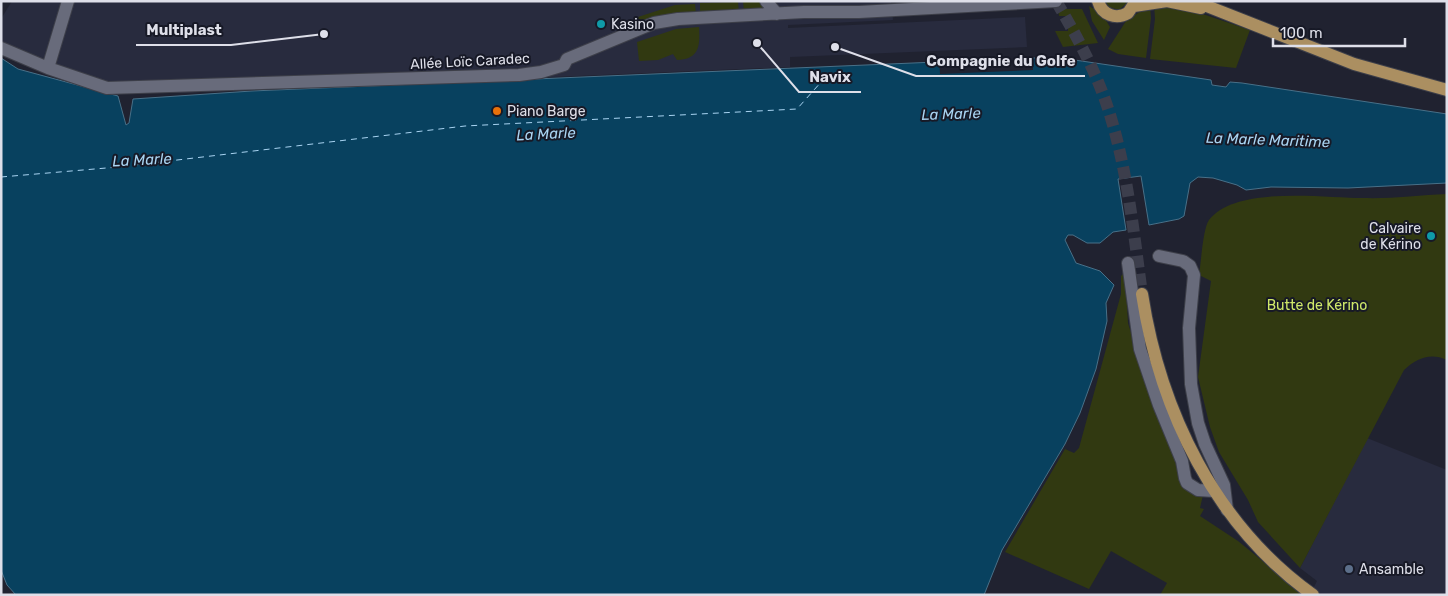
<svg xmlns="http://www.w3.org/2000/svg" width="1448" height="596" font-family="Rubik,sans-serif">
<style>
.built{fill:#282b3e}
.green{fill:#313911}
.water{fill:#08415f;stroke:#487088}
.pier{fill:#202230}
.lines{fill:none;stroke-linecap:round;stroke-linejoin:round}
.ferry{stroke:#a9d4f2;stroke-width:1;stroke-dasharray:6 5;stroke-linecap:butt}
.major-tunnel{stroke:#3c3e4c;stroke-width:12;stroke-dasharray:12 6;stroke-linecap:butt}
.minor-casing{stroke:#3d3f49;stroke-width:14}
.major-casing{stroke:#3d3f49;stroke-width:14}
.minor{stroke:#686b7b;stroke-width:12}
.major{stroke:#ab8f61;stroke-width:12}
.culture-dot{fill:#0f9aa8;stroke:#171926;stroke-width:2}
.food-dot{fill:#e8710a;stroke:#171926;stroke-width:2}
.service-dot{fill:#5c6f8a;stroke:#171926;stroke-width:2}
.labels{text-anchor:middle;stroke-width:4;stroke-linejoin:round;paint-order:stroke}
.poi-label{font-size:14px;fill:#dedfe9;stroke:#171926;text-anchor:start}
.street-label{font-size:14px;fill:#dedfe9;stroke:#171926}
.park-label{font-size:14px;fill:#cfe769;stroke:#171926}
.water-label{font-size:15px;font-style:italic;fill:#a9d4f2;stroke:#171926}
.leader{fill:none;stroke:#dedfe9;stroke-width:2}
.callout-dot{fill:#dedfe9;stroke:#171926;stroke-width:2}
.callout-label{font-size:15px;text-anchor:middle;font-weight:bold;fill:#dedfe9;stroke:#171926;stroke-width:4;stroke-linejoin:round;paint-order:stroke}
</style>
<rect width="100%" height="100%" fill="#202230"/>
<!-- built -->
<path class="built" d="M 12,1 L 891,1 L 893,20 L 788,25 L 788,28 L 1025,17 L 1027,47 L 790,57 L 790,67 L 181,93 L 123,93 L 1,55 L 1,19 Z
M 1367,438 L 1447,470 L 1447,595 L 1310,595 L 1317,581 L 1300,568 Z"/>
<!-- green -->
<path class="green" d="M 743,1 L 760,1 L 769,12 L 744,12 Z
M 1105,1 L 1129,1 L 1119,10 L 1109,7 Z
M 738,2 L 739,13 L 700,15 L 700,3 Z
M 695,4 L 696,14 L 639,25 L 638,17 L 675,5 Z
M 1154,4 L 1173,4 L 1250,30 L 1236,68 L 1150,59 L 1155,19 Z
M 1150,5 L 1151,18 L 1146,58 L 1118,54 L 1108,49 L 1126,21 Z
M 1089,6 L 1102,14 L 1110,27 L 1104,40 L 1092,21 Z
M 1058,9 L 1082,9 L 1098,43 L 1063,47 L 1055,31 L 1068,31 L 1068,16 L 1059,16 Z
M 699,27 C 700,45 700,59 677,60 L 673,54 L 658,60 L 639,61 L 637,42 L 676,29 Z
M 1447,194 L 1447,360 C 1430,352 1416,359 1404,370 L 1300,568 L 1258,522 L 1248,500 L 1219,452 L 1210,427 L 1198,377 L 1211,281 L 1199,275 C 1201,263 1203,228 1209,220 C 1236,185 1324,198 1363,198 C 1391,199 1419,195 1447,194 Z
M 1125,272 L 1128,323 L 1144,375 L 1177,460 L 1203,495 L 1200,508 L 1204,509 L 1200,516 L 1238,541 L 1304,595 L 1160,595 L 1167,583 L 1111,551 L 1089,589 L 1005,552 L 1065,449 L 1074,453 L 1079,448 L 1121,294 L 1121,276 Z"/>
<!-- water -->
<path class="water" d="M 1,58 L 18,69 L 118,96 L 126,125 L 129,123 L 133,99 L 252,91 L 1031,58 L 1061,58 L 1211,80 L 1212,85 L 1226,87 L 1230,82 L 1242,83 L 1447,114 L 1447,183 L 1348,188 L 1271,187 L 1246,190 L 1237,185 L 1213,178 L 1198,177 L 1190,183 L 1184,216 L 1179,219 L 1149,225 L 1141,176 L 1118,179 L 1126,230 L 1113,232 L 1100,243 L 1087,243 L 1073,235 L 1068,235 L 1065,240 L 1076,263 L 1100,271 L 1114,285 L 1106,303 L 1107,321 L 1096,369 L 1080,413 L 1065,444 L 1002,550 L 984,595 L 16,595 L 7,585 L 1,570 Z"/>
<!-- pier -->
<path class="pier" d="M 1032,56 L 1033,70 L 940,74 L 939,58 Z"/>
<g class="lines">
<!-- ferry -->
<path class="ferry" d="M 1,177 L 118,167 L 465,126 L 797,109 L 822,81"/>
<!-- major-tunnel -->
<path class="major-tunnel" d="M 1056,1 C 1078,38 1099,77 1111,118 C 1128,175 1134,235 1142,294"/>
<defs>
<path id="minor" d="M 766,1 L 777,14
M 1,48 L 48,68 L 107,88 L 519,75 L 541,72 L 564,65 L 567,59 L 654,23 L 678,19 L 804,12 L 859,12 L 1056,1
M 48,68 L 68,1
M 1159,256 L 1183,261 L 1190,266 L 1194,275 L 1189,328 L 1191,384 L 1198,423 L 1205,444 L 1224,485 L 1227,510
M 1128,263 L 1140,349 L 1159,405 L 1182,461 L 1185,478 L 1187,483 L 1198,490 L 1214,491"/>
<path id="major" d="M 1098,1 C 1102,15 1116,20 1128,13 L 1136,1
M 1194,1 L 1354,64 L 1447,90
M 1134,6 L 1167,1 L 1201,8
M 1142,294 C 1160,411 1215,525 1313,595"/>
</defs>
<!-- minor casing -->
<use href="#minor" class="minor-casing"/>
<!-- major casing -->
<use href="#major" class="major-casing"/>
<!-- minor -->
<use href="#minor" class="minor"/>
<!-- major -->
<use href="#major" class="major"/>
</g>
<!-- markers -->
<g class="culture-dot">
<circle cx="601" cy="24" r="5"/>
<circle cx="1431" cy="236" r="5"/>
</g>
<circle class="food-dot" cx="497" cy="111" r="5"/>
<circle class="service-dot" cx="1349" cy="569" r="5"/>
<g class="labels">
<!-- poi labels -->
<g class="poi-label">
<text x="611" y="29">Kasino</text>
<text x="507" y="116">Piano Barge</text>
<text x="1421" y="233" text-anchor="end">Calvaire<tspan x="1421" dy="16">de Kérino</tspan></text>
<text x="1359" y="574">Ansamble</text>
</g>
<!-- street labels -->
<g class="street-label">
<text transform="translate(470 61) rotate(-3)" y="5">Allée Loïc Caradec</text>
</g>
<!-- park labels -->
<g class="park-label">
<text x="1317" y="310">Butte de Kérino</text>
</g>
<!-- water labels -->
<g class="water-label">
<text transform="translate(951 114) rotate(-2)" y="5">La Marle</text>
<text transform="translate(546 134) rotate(-3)" y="5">La Marle</text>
<text transform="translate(1268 140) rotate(2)" y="5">La Marle Maritime</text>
<text transform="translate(142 160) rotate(-3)" y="5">La Marle</text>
</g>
</g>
<!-- callouts -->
<path class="leader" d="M324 34L231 45H136M835 47L916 76H1085M757 43L799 92H861"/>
<g class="callout-dot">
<circle cx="324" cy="34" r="5"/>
<circle cx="835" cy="47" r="5"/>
<circle cx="757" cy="43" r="5"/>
</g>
<g class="callout-label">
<text x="184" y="35">Multiplast</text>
<text x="1001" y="66">Compagnie du Golfe</text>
<text x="830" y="82">Navix</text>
</g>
<!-- border -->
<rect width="1448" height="596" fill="none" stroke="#dedfe9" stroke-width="5"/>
<!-- scale -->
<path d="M1273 38v8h132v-8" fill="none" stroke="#dedfe9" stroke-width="2.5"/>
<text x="1280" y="38" font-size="15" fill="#dedfe9" stroke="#171926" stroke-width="4" paint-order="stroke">100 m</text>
</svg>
